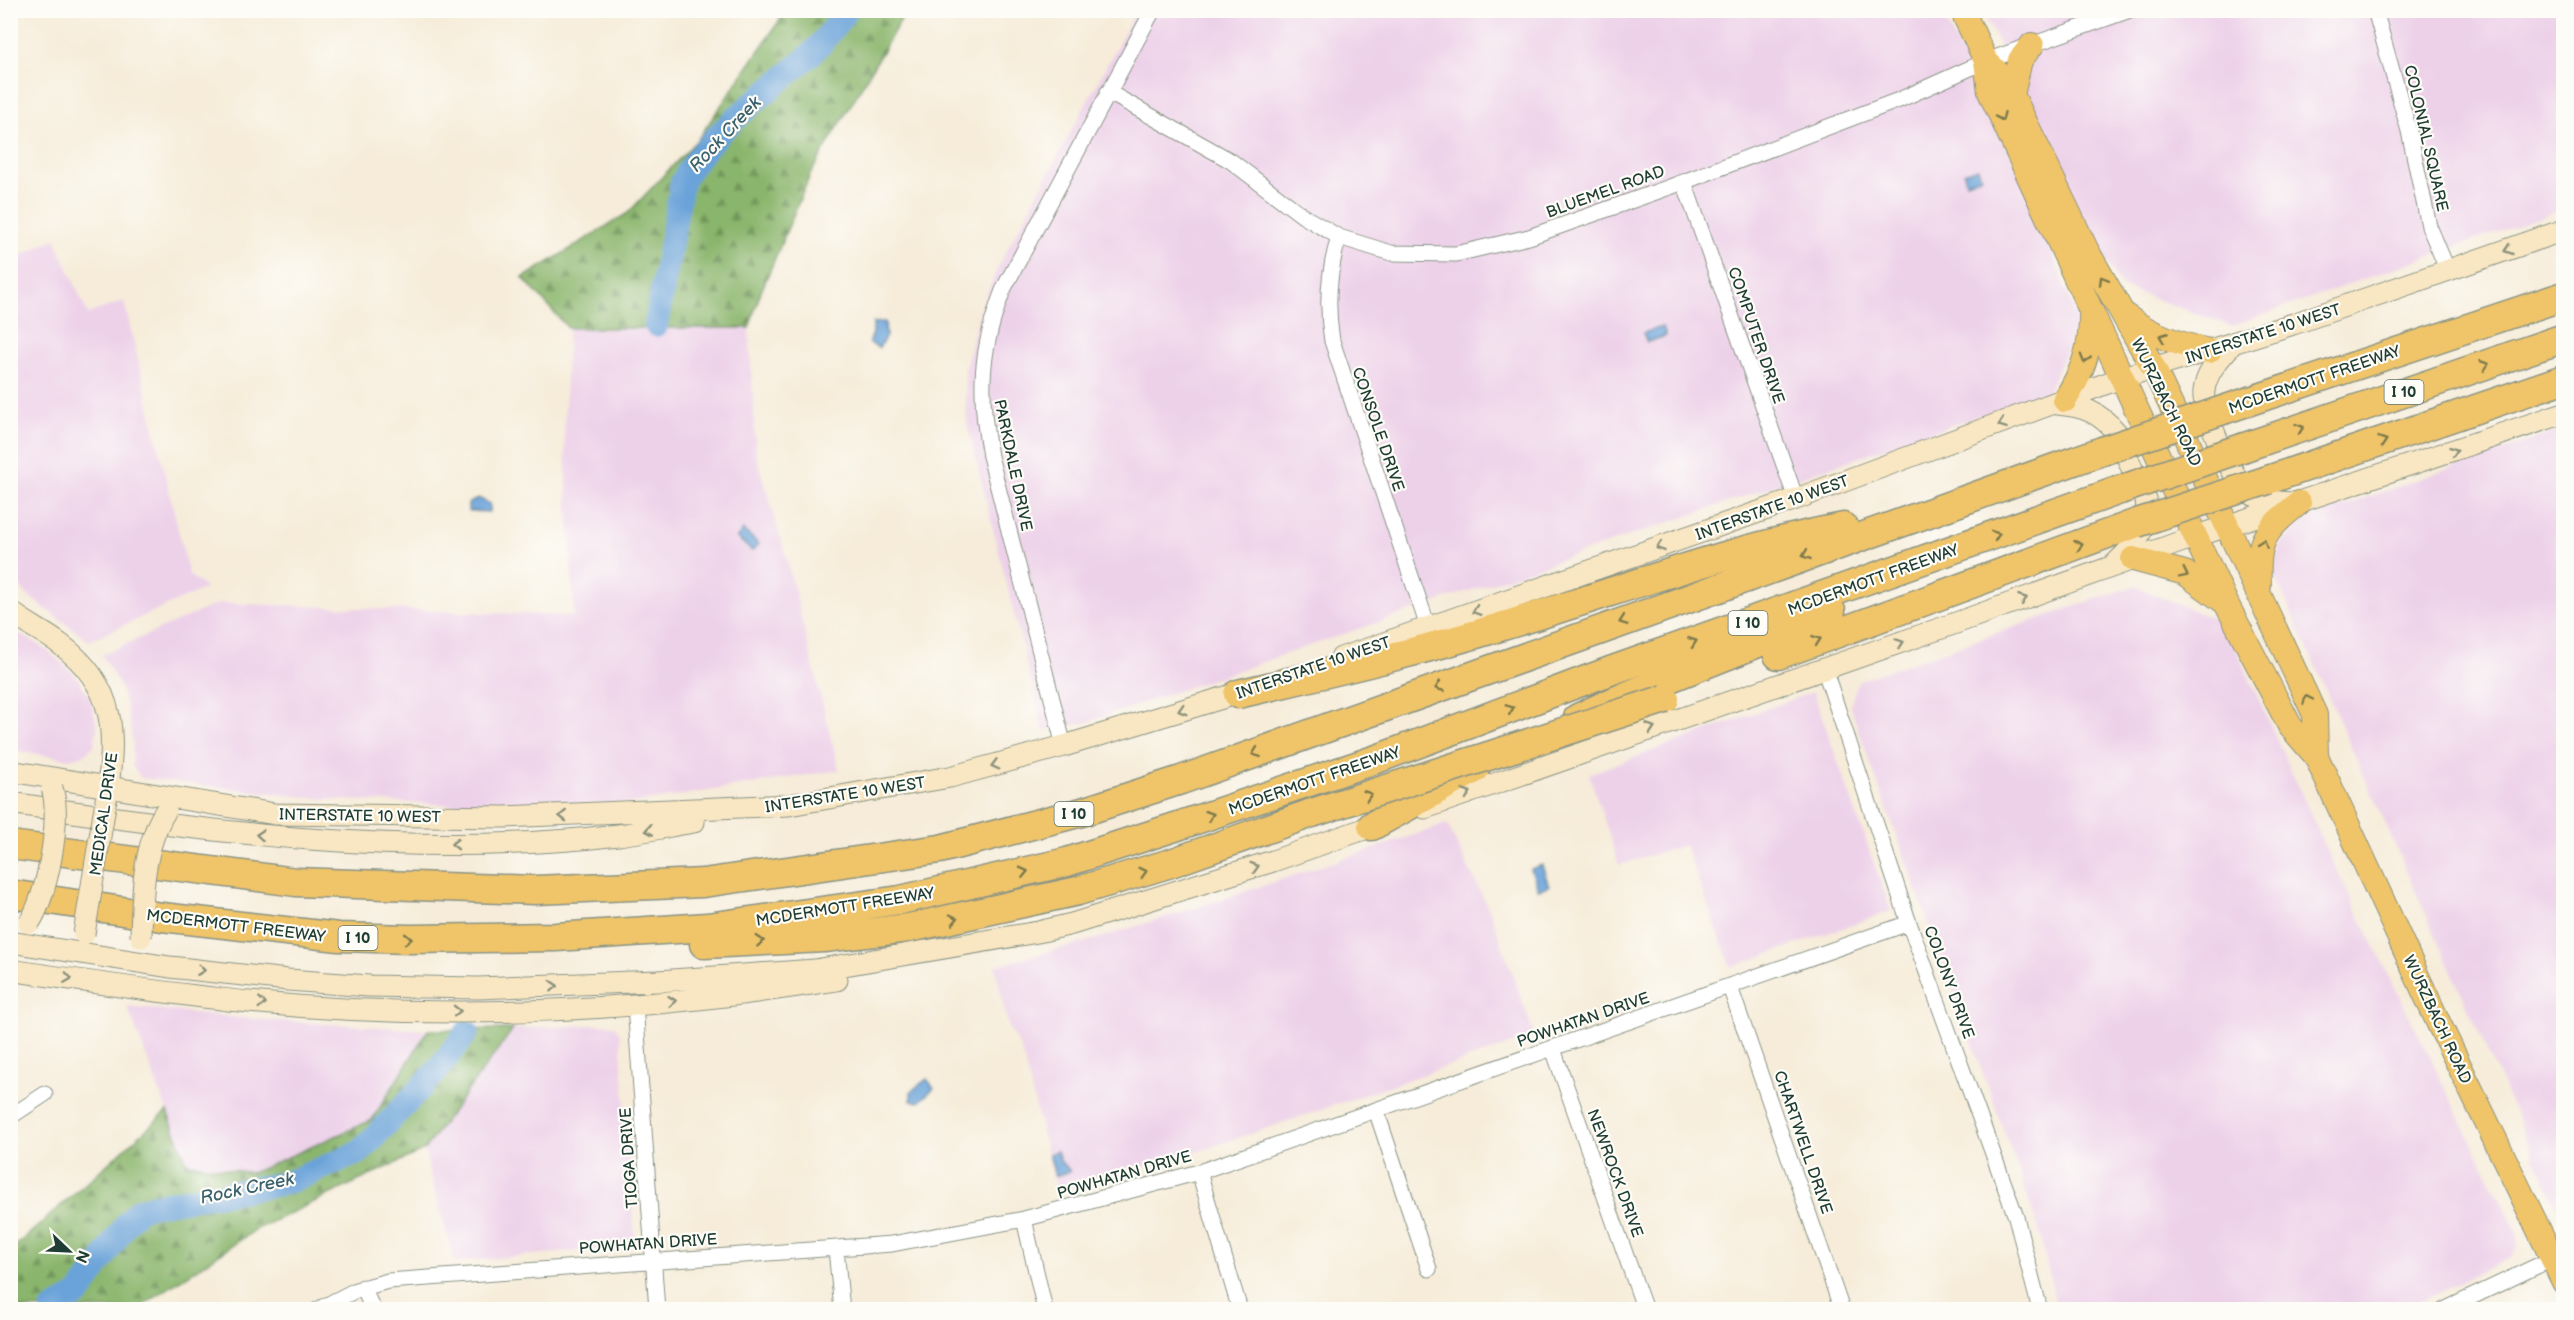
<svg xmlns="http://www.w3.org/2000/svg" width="2574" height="1320" font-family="'Balsamiq Sans',sans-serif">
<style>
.built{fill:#edd1e9}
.forest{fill:url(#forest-firs);stroke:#547950;stroke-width:1.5}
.water{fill:#6ba3d9;stroke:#457086;stroke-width:1.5}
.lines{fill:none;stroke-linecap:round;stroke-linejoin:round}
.river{stroke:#6ba3d9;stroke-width:24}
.street-casing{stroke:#8a9486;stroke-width:17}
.secondary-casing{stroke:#8a9486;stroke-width:23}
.primary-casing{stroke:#8a9486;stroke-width:26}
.highway-casing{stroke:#8a9486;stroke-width:31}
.street{stroke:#fff;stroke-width:15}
.secondary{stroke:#f9e7c3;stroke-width:21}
.primary{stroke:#f0c469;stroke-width:24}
.highway{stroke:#f0c469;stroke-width:28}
.secondary-bridge-casing{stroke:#8a9486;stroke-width:23;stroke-linecap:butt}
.highway-bridge-casing{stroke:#8a9486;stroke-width:31;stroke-linecap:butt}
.secondary-bridge{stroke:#f9e7c3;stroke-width:21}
.highway-bridge{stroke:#f0c469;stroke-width:28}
.oneway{stroke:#7d7a4c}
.oneway2{stroke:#8c927c}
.labels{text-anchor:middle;stroke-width:4.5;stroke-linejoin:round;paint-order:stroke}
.shield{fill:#fdfcf7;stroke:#62766e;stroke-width:1.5}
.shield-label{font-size:15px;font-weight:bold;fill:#1f3d34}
.street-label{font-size:16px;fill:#1f3d34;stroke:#fdfcf7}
.water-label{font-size:18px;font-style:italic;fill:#3a616e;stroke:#fdfcf7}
</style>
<defs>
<pattern id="forest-firs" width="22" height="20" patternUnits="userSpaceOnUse" patternTransform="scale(1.5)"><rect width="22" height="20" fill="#8ab56c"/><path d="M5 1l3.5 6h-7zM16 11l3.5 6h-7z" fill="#70945a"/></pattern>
</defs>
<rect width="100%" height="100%" fill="#fdfcf7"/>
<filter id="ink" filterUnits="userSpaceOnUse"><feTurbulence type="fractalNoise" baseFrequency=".0167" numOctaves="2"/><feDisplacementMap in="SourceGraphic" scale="12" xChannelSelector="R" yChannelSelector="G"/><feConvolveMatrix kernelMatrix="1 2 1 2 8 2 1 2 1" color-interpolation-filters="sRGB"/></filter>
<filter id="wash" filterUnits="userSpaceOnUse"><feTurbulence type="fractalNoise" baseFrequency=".008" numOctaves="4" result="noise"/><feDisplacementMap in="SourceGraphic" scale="24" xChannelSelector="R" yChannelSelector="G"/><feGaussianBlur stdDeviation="1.35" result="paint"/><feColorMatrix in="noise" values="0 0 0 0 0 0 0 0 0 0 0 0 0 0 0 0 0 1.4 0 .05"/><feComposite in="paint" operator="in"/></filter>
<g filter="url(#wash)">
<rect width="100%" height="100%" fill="#f6ecd9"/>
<!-- built -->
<path class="built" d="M 1136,11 L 1941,11 L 2031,198 L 2078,321 L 2048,392 L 1088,722 L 1043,731 L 967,423 L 965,370 L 980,310 L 999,265 Z
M 1983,11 L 2563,11 L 2563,209 L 2231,326 L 2122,287 L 2094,242 Z
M 55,239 L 88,314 L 124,301 L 189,575 L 206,588 L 89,641 L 27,595 L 11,575 L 11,260 Z
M 568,328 L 749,328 L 756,455 L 786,557 L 839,770 L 633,803 L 456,805 L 323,799 L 141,778 L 132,766 L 133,743 L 126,705 L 119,684 L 102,655 L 219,603 L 574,616 L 564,430 Z
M 2563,429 L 2564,429 L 2563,1221 L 2273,572 L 2280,545 L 2305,519 Z
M 2134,586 L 2224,623 L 2332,861 L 2518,1235 L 2517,1248 L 2510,1258 L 2406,1309 L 2057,1309 L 2039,1230 L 2015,1161 L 1850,707 L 1858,681 Z
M 10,628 L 48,651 L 75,675 L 91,699 L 97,727 L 94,746 L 84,755 L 70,759 L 11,750 Z
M 1813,692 L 1891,911 L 1731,967 L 1685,845 L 1619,865 L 1589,774 Z
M 1447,824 L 1491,914 L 1535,1036 L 1209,1148 L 1057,1191 L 1021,1049 L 1008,1026 L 995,966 L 1093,940 L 1220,900 Z
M 127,1006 L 262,1020 L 428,1030 L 372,1120 L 252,1173 L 187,1163 Z
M 610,1024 L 616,1027 L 620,1035 L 635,1242 L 631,1246 L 454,1262 L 424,1150 L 513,1029 Z"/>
<!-- forest -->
<path class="forest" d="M 786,11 L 906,11 L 811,173 L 760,294 L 749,328 L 568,328 L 523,278 L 628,213 L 698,139 Z
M 513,1029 L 424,1150 L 257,1229 L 137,1309 L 11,1309 L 11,1250 L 167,1111 L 187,1163 L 252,1173 L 372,1120 L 428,1030 Z"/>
<!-- water -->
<path class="water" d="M 1978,168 L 1981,177 L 1966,182 L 1964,173 Z
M 885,322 L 886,336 L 879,348 L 869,343 L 873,333 L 873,323 Z
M 1663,327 L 1666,336 L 1647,342 L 1643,333 Z
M 478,498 L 490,504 L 490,512 L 468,511 L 468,504 Z
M 743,530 L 759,544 L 752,551 L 737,538 Z
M 1542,865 L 1549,886 L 1538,889 L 1531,869 Z
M 927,1079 L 934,1088 L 919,1102 L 911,1101 L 911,1091 Z
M 1057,1151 L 1061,1162 L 1070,1171 L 1055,1176 L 1049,1154 Z"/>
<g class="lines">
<!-- river -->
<path class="river" d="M 656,325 L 682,182 C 709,131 770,92 812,53 C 825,41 836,24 847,10
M 52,1310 L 79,1294 L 127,1223 L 138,1210 L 155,1205 L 287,1183 L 360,1152 L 435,1073 L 467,1032"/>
</g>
</g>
<g filter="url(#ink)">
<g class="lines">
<defs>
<path id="street" d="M 2375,10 L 2409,131 L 2429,226 L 2448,271
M 1108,92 L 1231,161 L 1303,216 L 1339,237 L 1391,253 L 1456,254 L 1529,237 L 1670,187 L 1899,100 L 1986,61 L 2130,10
M 1684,182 L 1796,499
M 1339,237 C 1328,272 1326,305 1332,341 L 1428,627
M 1824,668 L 1909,923 L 2016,1217 L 2040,1310
M 1064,746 L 990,456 C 978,392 980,349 1004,288 L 1153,10
M 1730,987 L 1842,1310
M 635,1005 L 657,1310
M 1553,1049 L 1645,1310
M 1376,1110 L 1429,1269
M 10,1117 L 45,1094
M 1199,1172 L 1240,1310
M 1024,1219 L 1045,1310
M 836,1249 L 842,1310
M 363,1287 L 373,1310
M 317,1310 L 356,1290 L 388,1281 L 892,1244 L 1024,1219 L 1199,1172 L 1909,923
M 2444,1310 L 2558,1256"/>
<path id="secondary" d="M 2232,344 C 2220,358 2206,372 2204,391 C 2201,409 2233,481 2248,492 C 2262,501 2278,502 2293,503
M 2057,404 C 2083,406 2099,412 2116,432 L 2146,500 C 2150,526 2135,546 2117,562
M 10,611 C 26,624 44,632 60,644 C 118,687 116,735 106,800
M 1341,658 L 1796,499 L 2121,378 L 2293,324 L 2564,230
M 10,771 L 275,814 L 503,817 L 789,805 L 950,777 L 1064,746 L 1252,689
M 10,803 C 211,832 415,860 618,835 C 643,832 669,826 694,822
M 1425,808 L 1956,623 L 2194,537 L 2564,413
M 10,942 L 170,967 L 288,980 L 369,986 L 478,988 L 658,981 L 815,970 L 1038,932 L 1072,924 L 1273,861 L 1387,821
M 10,970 C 90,982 169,994 249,1002 C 444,1021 644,1012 837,980"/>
<path id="primary" d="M 1962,10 L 1986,61 L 2005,80 L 2087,251 L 2153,367 L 2315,715 L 2316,756
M 1986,61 L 1990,92 L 2227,605 L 2290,726 L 2316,756 L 2439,1024 L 2564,1282
M 2012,95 L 2020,60 L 2032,45
M 2126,316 C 2151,335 2178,344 2209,351
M 2065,400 C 2082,373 2091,349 2091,317
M 2133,559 L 2185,573 L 2222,600
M 2259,586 C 2257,539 2263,532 2299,503"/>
<path id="highway" d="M 2226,409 L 2564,296
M 2245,447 L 2564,338
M 2268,480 L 2564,379
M 1778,655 L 2137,523
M 1238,694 C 1327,673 1416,653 1503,626 C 1617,592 1727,549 1844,527
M 1578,718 C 1661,677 1749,651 1831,611
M 1372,826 L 1475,769
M 10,845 L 296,882 L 535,890 L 703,883 L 940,849 L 1082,812 L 1181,780 L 2102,451
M 10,894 L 162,917 L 339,937 L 410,939 L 556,937 L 707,927 L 900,900 L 1067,862 L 1172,828 L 1377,759 L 1610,671 L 2120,490
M 704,944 L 824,938 L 909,928 L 1078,891 L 1171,863 L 1312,813"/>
</defs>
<!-- street casing -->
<use href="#street" class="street-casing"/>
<!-- secondary casing -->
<use href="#secondary" class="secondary-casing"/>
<!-- primary casing -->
<use href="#primary" class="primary-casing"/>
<!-- highway casing -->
<use href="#highway" class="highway-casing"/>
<!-- street -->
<use href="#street" class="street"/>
<!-- secondary -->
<use href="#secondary" class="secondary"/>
<!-- primary -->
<use href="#primary" class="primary"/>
<!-- highway -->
<use href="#highway" class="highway"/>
<defs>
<path id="secondary-bridge" d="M 29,923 C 47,898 62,818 52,788
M 84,934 L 105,806
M 141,937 C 142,895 143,846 166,810"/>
<path id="highway-bridge" d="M 2102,451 L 2226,409
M 2120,490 L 2245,447
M 2137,523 L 2268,480
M 1312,813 L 1665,699"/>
</defs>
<!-- secondary-bridge casing -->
<use href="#secondary-bridge" class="secondary-bridge-casing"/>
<!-- highway-bridge casing -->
<use href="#highway-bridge" class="highway-bridge-casing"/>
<!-- secondary-bridge -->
<use href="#secondary-bridge" class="secondary-bridge"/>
<!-- highway-bridge -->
<use href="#highway-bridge" class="highway-bridge"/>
</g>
<!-- one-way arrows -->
<defs><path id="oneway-chevron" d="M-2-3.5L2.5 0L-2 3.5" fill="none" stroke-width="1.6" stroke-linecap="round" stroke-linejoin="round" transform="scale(1.5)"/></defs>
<g class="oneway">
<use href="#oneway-chevron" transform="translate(2001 117) rotate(66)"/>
<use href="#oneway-chevron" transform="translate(2103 280) rotate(-120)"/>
<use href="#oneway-chevron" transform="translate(2163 337) rotate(-158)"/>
<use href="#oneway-chevron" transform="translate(2085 359) rotate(106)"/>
<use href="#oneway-chevron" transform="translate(2485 365) rotate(-19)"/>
<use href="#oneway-chevron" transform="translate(2300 428) rotate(-19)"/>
<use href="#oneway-chevron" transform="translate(2383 441) rotate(-19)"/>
<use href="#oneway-chevron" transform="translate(1996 535) rotate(-20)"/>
<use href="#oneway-chevron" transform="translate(2263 543) rotate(-69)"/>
<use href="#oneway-chevron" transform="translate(2079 545) rotate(-20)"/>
<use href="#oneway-chevron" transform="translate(1806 555) rotate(160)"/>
<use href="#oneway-chevron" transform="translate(2184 574) rotate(26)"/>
<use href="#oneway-chevron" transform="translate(1623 621) rotate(160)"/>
<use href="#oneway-chevron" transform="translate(1817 640) rotate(-20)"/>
<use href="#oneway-chevron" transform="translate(1693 642) rotate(-20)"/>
<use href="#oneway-chevron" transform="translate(1439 687) rotate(160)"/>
<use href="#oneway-chevron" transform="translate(2307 699) rotate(-115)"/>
<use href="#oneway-chevron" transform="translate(1510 709) rotate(-21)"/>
<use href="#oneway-chevron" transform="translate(1256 753) rotate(160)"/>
<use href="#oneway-chevron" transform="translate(1368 795) rotate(-18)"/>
<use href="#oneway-chevron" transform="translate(1210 815) rotate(-19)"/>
<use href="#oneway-chevron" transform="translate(1024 872) rotate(-13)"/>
<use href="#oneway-chevron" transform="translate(1143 872) rotate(-17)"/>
<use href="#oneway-chevron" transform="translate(954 919) rotate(-12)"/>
<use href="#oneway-chevron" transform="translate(408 939) rotate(1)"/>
<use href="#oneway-chevron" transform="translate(760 941) rotate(-3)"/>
</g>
<g class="oneway2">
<use href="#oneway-chevron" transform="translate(2508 250) rotate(161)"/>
<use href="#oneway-chevron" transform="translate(2002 424) rotate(160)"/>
<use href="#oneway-chevron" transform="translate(2454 451) rotate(-19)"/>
<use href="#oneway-chevron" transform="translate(1660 547) rotate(161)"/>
<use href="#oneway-chevron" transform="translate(2023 599) rotate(-20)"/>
<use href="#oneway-chevron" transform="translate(1476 611) rotate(161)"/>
<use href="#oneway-chevron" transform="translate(1900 643) rotate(-19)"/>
<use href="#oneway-chevron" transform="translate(1182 710) rotate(163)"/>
<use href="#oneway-chevron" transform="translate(1651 728) rotate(-19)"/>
<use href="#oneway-chevron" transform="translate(995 765) rotate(165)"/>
<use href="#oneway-chevron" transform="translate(1467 793) rotate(-19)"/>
<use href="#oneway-chevron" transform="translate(563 816) rotate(179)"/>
<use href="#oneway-chevron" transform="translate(649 830) rotate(170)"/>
<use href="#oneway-chevron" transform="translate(260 835) rotate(-175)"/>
<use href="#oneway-chevron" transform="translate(455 844) rotate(179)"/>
<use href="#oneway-chevron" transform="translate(1255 867) rotate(-17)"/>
<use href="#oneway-chevron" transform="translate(201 970) rotate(7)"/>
<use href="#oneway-chevron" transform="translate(68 978) rotate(8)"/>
<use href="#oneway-chevron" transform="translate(554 986) rotate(-3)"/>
<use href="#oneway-chevron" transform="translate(672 1001) rotate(-6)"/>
<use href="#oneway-chevron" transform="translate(262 1003) rotate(3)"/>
<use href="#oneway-chevron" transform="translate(457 1011) rotate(-1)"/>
</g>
</g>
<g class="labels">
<!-- shield labels -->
<g class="shield">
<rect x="2384.5" y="380" width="39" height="24" rx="4.5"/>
<rect x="1728.5" y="611" width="39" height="24" rx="4.5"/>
<rect x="1054.5" y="802" width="39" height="24" rx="4.5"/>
<rect x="338.5" y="926" width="39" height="24" rx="4.5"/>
</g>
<g class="shield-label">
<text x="2404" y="397">I 10</text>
<text x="1748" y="628">I 10</text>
<text x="1074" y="819">I 10</text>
<text x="358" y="943">I 10</text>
</g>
<!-- street labels -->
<g class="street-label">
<text transform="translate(2427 138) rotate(77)" y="6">COLONIAL SQUARE</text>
<text transform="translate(1605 191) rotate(-20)" y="6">BLUEMEL ROAD</text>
<text transform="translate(2263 333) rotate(-18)" y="6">INTERSTATE 10 WEST</text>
<text transform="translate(1757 335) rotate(71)" y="6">COMPUTER DRIVE</text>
<text transform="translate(2314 379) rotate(-19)" y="6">MCDERMOTT FREEWAY</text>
<text transform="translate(2167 402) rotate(64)" y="6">WURZBACH ROAD</text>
<text transform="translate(1379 429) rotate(71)" y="6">CONSOLE DRIVE</text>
<text transform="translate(1014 465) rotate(78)" y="6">PARKDALE DRIVE</text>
<text transform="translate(1772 507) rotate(-20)" y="6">INTERSTATE 10 WEST</text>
<text transform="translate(1873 579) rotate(-20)" y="6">MCDERMOTT FREEWAY</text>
<text transform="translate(1313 667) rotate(-19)" y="6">INTERSTATE 10 WEST</text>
<text transform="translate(1314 780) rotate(-19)" y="6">MCDERMOTT FREEWAY</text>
<text transform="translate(845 794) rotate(-9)" y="6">INTERSTATE 10 WEST</text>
<text transform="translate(103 814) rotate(-82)" y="6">MEDICAL DRIVE</text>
<text transform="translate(360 815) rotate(1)" y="6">INTERSTATE 10 WEST</text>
<text transform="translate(845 906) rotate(-9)" y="6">MCDERMOTT FREEWAY</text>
<text transform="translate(236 925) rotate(7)" y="6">MCDERMOTT FREEWAY</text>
<text transform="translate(1950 982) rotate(70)" y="6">COLONY DRIVE</text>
<text transform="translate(1583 1019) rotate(-19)" y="6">POWHATAN DRIVE</text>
<text transform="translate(2438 1019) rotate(65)" y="6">WURZBACH ROAD</text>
<text transform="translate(1804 1142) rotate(71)" y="6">CHARTWELL DRIVE</text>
<text transform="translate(628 1158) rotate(-94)" y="6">TIOGA DRIVE</text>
<text transform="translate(1616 1173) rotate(70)" y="6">NEWROCK DRIVE</text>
<text transform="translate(1124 1174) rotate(-16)" y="6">POWHATAN DRIVE</text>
<text transform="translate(648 1243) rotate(-4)" y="6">POWHATAN DRIVE</text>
</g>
<!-- water labels -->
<g class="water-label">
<text transform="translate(725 134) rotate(-47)" y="6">Rock Creek</text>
<text transform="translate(247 1188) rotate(-12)" y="6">Rock Creek</text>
</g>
</g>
<!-- margin -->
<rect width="2574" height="1320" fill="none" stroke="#fdfcf7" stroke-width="36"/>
<!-- north arrow -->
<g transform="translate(69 1251) rotate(113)" stroke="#fdfcf7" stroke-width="4.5" paint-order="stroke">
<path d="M0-4.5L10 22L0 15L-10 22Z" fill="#1f3d34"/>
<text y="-9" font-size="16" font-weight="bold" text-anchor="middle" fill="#1f3d34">N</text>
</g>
</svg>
